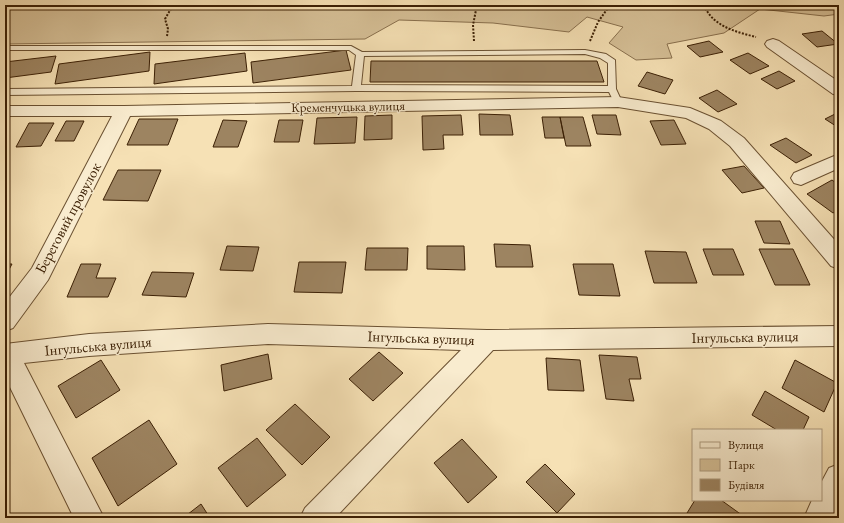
<svg xmlns="http://www.w3.org/2000/svg" width="844" height="523" font-family="'EB Garamond',serif">
<style>
.green{fill:#d6c097;stroke:#89704e}
.building{fill:#9d8461;stroke:#3c2005}
.lines{fill:none;stroke-linecap:round;stroke-linejoin:round}
.lane-casing{stroke:#6a5031;stroke-width:2}
.street-casing{stroke:#6a5031;stroke-width:2}
.path{stroke:#3c2005;stroke-width:2;stroke-dasharray:2 1.5;stroke-linecap:butt}
.lane{fill:#f9eccf;fill-rule:evenodd}
.street{fill:#f9eccf;fill-rule:evenodd}
.labels{text-anchor:middle;stroke-width:3;stroke-linejoin:round;paint-order:stroke}
.far-street-label{font-size:13px;fill:#3c2005;stroke:#f9eccf}
.street-label{font-size:15px;fill:#3c2005;stroke:#f9eccf}
</style>
<rect width="100%" height="100%" fill="#f6e1b5"/>
<filter id="stains"><feTurbulence type="fractalNoise" baseFrequency=".005" numOctaves="4"/><feColorMatrix values="0 0 0 0 .2 0 0 0 0 .09 0 0 0 0 .02 0 0 0 .5 -.17"/></filter>
<radialGradient id="worn" r=".72"><stop offset=".6" stop-color="#630" stop-opacity="0"/><stop offset="1" stop-color="#630" stop-opacity=".3"/></radialGradient>
<!-- green -->
<path class="green" d="M 5,5 L 839,5 L 839,14 L 824,16 L 760,9 L 724,33 L 667,44 L 672,58 L 636,60 L 609,43 L 623,27 L 587,17 L 569,32 L 493,23 L 399,20 L 365,39 L 5,44 Z"/>
<!-- building -->
<path class="building" d="M 822,31 L 838,44 L 817,47 L 802,34 Z
M 709,41 L 723,52 L 700,57 L 687,46 Z
M 346,50 L 351,70 L 253,83 L 251,62 Z
M 150,52 L 149,71 L 55,84 L 59,64 Z
M 245,53 L 247,71 L 154,84 L 155,64 Z
M 748,53 L 769,66 L 750,74 L 730,60 Z
M 56,56 L 51,72 L 5,78 L 5,62 Z
M 371,61 L 597,61 L 604,82 L 370,82 Z
M 779,71 L 795,81 L 777,89 L 761,79 Z
M 647,72 L 673,80 L 665,94 L 638,86 Z
M 717,90 L 737,104 L 718,112 L 699,98 Z
M 839,112 L 839,128 L 825,119 Z
M 479,114 L 510,115 L 513,135 L 480,135 Z
M 392,115 L 392,139 L 364,140 L 365,116 Z
M 461,115 L 463,135 L 443,135 L 444,149 L 423,150 L 422,116 Z
M 592,115 L 616,115 L 621,135 L 597,134 Z
M 357,117 L 355,143 L 314,144 L 317,118 Z
M 542,117 L 560,117 L 564,138 L 545,138 Z
M 560,117 L 583,117 L 591,146 L 566,146 Z
M 139,119 L 178,119 L 168,145 L 127,145 Z
M 223,120 L 247,121 L 238,147 L 213,147 Z
M 279,120 L 303,120 L 299,142 L 274,142 Z
M 674,120 L 686,144 L 661,145 L 650,121 Z
M 66,121 L 84,121 L 74,141 L 55,141 Z
M 29,123 L 54,123 L 41,146 L 16,147 Z
M 786,138 L 812,155 L 796,163 L 770,145 Z
M 744,166 L 764,188 L 742,193 L 722,170 Z
M 118,170 L 161,170 L 148,201 L 103,200 Z
M 832,180 L 839,185 L 839,210 L 833,213 L 807,194 Z
M 755,221 L 780,221 L 790,244 L 764,243 Z
M 494,244 L 530,245 L 533,267 L 496,267 Z
M 227,246 L 259,247 L 253,271 L 220,270 Z
M 427,246 L 464,246 L 465,270 L 427,269 Z
M 367,248 L 408,248 L 407,270 L 365,270 Z
M 703,249 L 733,249 L 744,275 L 713,275 Z
M 759,249 L 793,249 L 810,285 L 775,285 Z
M 645,251 L 686,252 L 697,283 L 654,283 Z
M 299,262 L 346,262 L 342,293 L 294,292 Z
M 5,264 L 12,264 L 5,277 Z
M 81,264 L 101,264 L 96,278 L 116,278 L 108,297 L 67,297 Z
M 573,264 L 613,264 L 620,296 L 579,295 Z
M 152,272 L 194,273 L 186,297 L 142,295 Z
M 379,352 L 403,373 L 373,401 L 349,379 Z
M 268,354 L 272,379 L 224,391 L 221,365 Z
M 599,355 L 637,357 L 641,379 L 629,379 L 634,401 L 606,399 Z
M 546,358 L 580,360 L 584,391 L 548,390 Z
M 101,360 L 120,390 L 76,418 L 58,386 Z
M 795,360 L 837,383 L 824,412 L 782,388 Z
M 765,391 L 809,417 L 803,430 L 777,430 L 752,415 Z
M 295,404 L 330,437 L 302,465 L 266,430 Z
M 149,420 L 177,464 L 118,506 L 92,458 Z
M 257,438 L 286,475 L 247,507 L 218,468 Z
M 462,439 L 497,477 L 468,503 L 434,463 Z
M 545,464 L 575,494 L 557,513 L 526,482 Z
M 695,500 L 721,500 L 746,518 L 684,518 Z
M 201,504 L 210,518 L 183,518 Z"/>
<g class="lines">
<defs>
<path id="lane" d="M 5,46 L 351,46 L 362,52 L 585,50 L 606,54 L 615,60 L 616,89 L 622,102 L 618,105 L 615,104 L 609,92 L 356,91 L 5,95 L 5,89 L 352,86 L 356,55 L 349,50 L 5,50 ZM 585,54 L 600,58 L 608,63 L 608,86 L 361,85 L 364,56 Z"/>
<path id="street" d="M 773,39 L 779,41 L 839,82 L 839,95 L 833,94 L 767,47 L 765,44 L 767,41 Z
M 618,97 L 690,108 L 721,121 L 744,138 L 839,245 L 839,269 L 831,266 L 730,146 L 709,129 L 686,118 L 618,107 L 130,116 L 48,280 L 13,328 L 5,331 L 5,303 L 32,268 L 112,116 L 5,116 L 5,106 L 124,106 Z
M 839,154 L 839,168 L 801,185 L 794,183 L 791,178 L 794,173 Z
M 268,324 L 487,330 L 839,326 L 839,346 L 493,350 L 335,518 L 300,518 L 305,508 L 461,350 L 268,344 L 89,356 L 24,363 L 104,518 L 74,518 L 5,377 L 5,344 L 89,334 Z
M 839,464 L 839,509 L 835,518 L 804,518 L 812,500 L 821,500 L 821,483 L 829,468 Z"/>
</defs>
<!-- lane casing -->
<use href="#lane" class="lane-casing"/>
<!-- street casing -->
<use href="#street" class="street-casing"/>
<!-- path -->
<path class="path" d="M 704,5 C 712,26 736,32 756,37
M 477,9 L 490,5
M 167,36 L 168,29 L 165,19 L 173,5
M 474,41 L 473,25 L 477,5
M 590,41 L 598,22 L 610,5"/>
<!-- lane -->
<use href="#lane" class="lane"/>
<!-- street -->
<use href="#street" class="street"/>
</g>
<g class="labels">
<!-- far-street labels -->
<g class="far-street-label">
<text transform="translate(348 106) rotate(-1)" y="5">Кременчуцька вулиця</text>
</g>
<!-- street labels -->
<g class="street-label">
<text transform="translate(68 218) rotate(-62)" y="5">Береговий провулок</text>
<text transform="translate(745 337) rotate(-1)" y="5">Інгульська вулиця</text>
<text transform="translate(421 338) rotate(2)" y="5">Інгульська вулиця</text>
<text transform="translate(98 346) rotate(-5)" y="5">Інгульська вулиця</text>
</g>
</g>
<!-- margin -->
<rect width="844" height="523" fill="none" stroke="#f6e1b5" stroke-width="20"/>
<rect x="6" y="6" width="832" height="511" fill="none" stroke="#3c2005" stroke-width="2"/>
<rect x="10" y="10" width="824" height="503" fill="none" stroke="#3c2005"/>
<!-- legend -->
<rect x="692" y="429" width="130" height="72" fill="#f9eccf" stroke="#ad9a7e"/>
<rect x="700" y="442" width="20" height="6" fill="#f9eccf" stroke="#ad9a7e"/>
<text x="728" y="449" font-size="12" fill="#3c2005">Вулиця</text>
<rect x="700" y="459" width="20" height="12" fill="#d6c097" stroke="#ad9a7e"/>
<text x="728" y="469" font-size="12" fill="#3c2005">Парк</text>
<rect x="700" y="479" width="20" height="12" fill="#9d8461" stroke="#ad9a7e"/>
<text x="728" y="489" font-size="12" fill="#3c2005">Будівля</text>
<rect width="100%" height="100%" filter="url(#stains)"/>
<rect width="100%" height="100%" fill="url(#worn)"/>
</svg>
